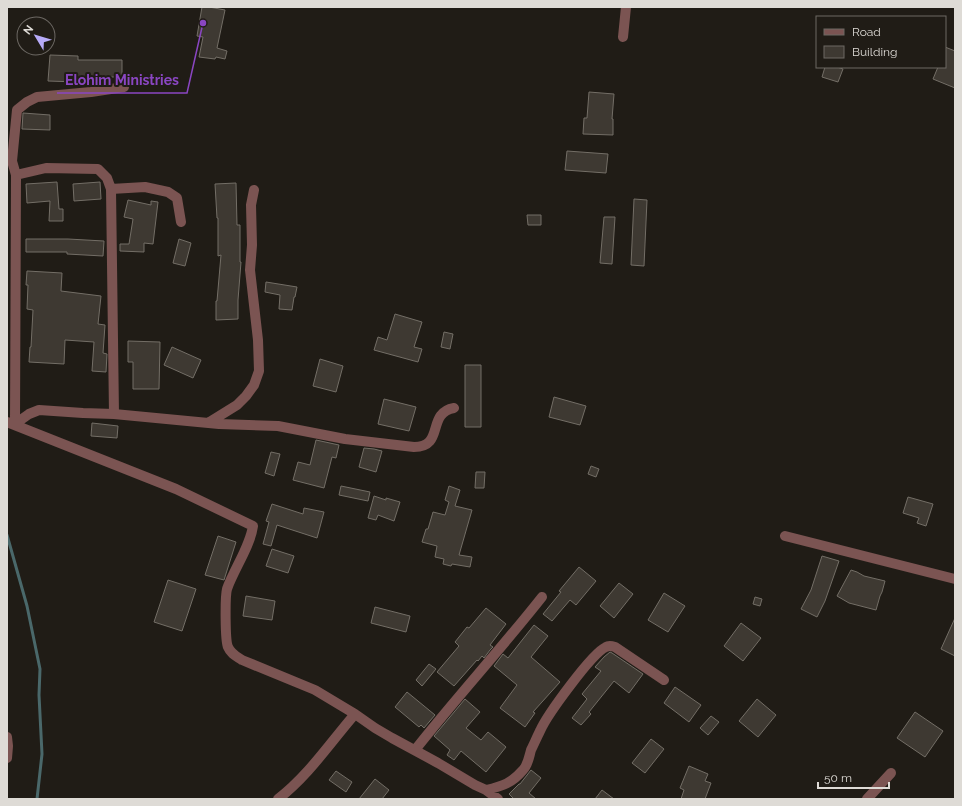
<svg xmlns="http://www.w3.org/2000/svg" width="962" height="806" font-family="Raleway,sans-serif">
<style>
.lines{fill:none;stroke-linecap:round;stroke-linejoin:round}
.stream{stroke:#4a686a;stroke-width:3}
.building{fill:#3e3932;stroke:#736e66}
.minor{stroke:#7b5452;stroke-width:10}
.leader{fill:none;stroke:#8a46c2;stroke-width:1.5}
.callout-dot{fill:#8a46c2;stroke:#201c16;stroke-width:1.5}
.callout-label{font-size:14px;text-anchor:middle;font-weight:bold;fill:#8a46c2;stroke:#201c16;stroke-width:4;stroke-linejoin:round;paint-order:stroke}
</style>
<rect width="100%" height="100%" fill="#201c16"/>
<g class="lines">
<!-- stream -->
<path class="stream" d="M 7,535 L 27,606 L 40,669 L 39,695 L 42,754 L 37,799"/>
</g>
<!-- building -->
<path class="building" d="M 202,7 L 209,7 L 225,10 L 217,48 L 227,51 L 225,59 L 216,57 L 215,59 L 199,57 L 203,37 L 197,36 Z
M 945,47 L 955,51 L 955,88 L 933,79 L 938,67 L 945,67 Z
M 50,55 L 78,56 L 78,60 L 122,60 L 122,77 L 77,77 L 77,82 L 48,81 Z
M 825,67 L 837,67 L 843,69 L 838,82 L 822,77 Z
M 589,92 L 614,94 L 612,119 L 613,119 L 613,135 L 583,134 L 584,118 L 587,118 Z
M 23,113 L 50,115 L 50,130 L 22,129 Z
M 567,151 L 608,154 L 606,173 L 565,170 Z
M 57,182 L 59,209 L 63,209 L 63,221 L 49,221 L 50,201 L 27,203 L 26,184 Z
M 100,182 L 101,199 L 74,201 L 73,184 Z
M 236,183 L 237,225 L 240,225 L 240,262 L 241,262 L 238,300 L 238,319 L 216,320 L 216,301 L 217,301 L 221,255 L 218,256 L 218,218 L 217,218 L 215,184 Z
M 634,199 L 647,200 L 644,266 L 631,265 Z
M 128,200 L 151,205 L 151,201 L 158,202 L 153,244 L 144,243 L 144,252 L 120,251 L 120,244 L 129,244 L 133,219 L 124,217 Z
M 527,215 L 541,215 L 541,225 L 528,225 Z
M 604,217 L 615,217 L 612,264 L 600,263 Z
M 26,239 L 68,239 L 104,241 L 103,256 L 67,254 L 67,252 L 26,252 Z
M 179,239 L 191,243 L 185,266 L 173,263 Z
M 27,271 L 62,273 L 61,291 L 101,296 L 98,324 L 105,325 L 103,353 L 107,354 L 106,372 L 92,371 L 94,342 L 65,340 L 64,364 L 29,362 L 30,347 L 31,347 L 33,310 L 27,309 L 28,285 L 26,285 Z
M 266,282 L 297,287 L 295,297 L 294,297 L 292,310 L 279,309 L 280,295 L 265,292 Z
M 395,314 L 422,322 L 414,347 L 422,349 L 418,362 L 374,350 L 378,337 L 387,340 Z
M 444,332 L 453,334 L 450,349 L 441,347 Z
M 128,341 L 160,342 L 159,389 L 133,389 L 133,362 L 128,362 Z
M 172,347 L 201,360 L 193,378 L 164,365 Z
M 320,359 L 343,366 L 336,392 L 313,386 Z
M 465,365 L 481,365 L 481,427 L 465,427 Z
M 554,397 L 586,406 L 580,425 L 549,417 Z
M 384,399 L 416,407 L 409,431 L 378,424 Z
M 92,423 L 118,426 L 117,438 L 91,436 Z
M 316,440 L 339,445 L 336,458 L 332,457 L 324,488 L 293,480 L 298,462 L 310,465 Z
M 364,448 L 374,449 L 382,451 L 376,472 L 359,467 Z
M 271,452 L 280,454 L 274,476 L 265,473 Z
M 591,466 L 599,469 L 596,477 L 588,474 Z
M 476,472 L 485,472 L 484,488 L 475,488 Z
M 341,486 L 370,492 L 368,501 L 339,495 Z
M 449,486 L 460,490 L 455,506 L 472,510 L 459,555 L 472,557 L 470,567 L 452,564 L 451,566 L 443,564 L 444,559 L 435,557 L 437,546 L 422,542 L 426,529 L 428,529 L 433,512 L 445,515 L 449,502 L 445,500 Z
M 374,496 L 386,500 L 386,498 L 400,502 L 394,521 L 378,515 L 376,520 L 368,518 Z
M 908,497 L 933,504 L 926,526 L 917,523 L 919,518 L 903,513 Z
M 272,504 L 303,514 L 304,508 L 324,512 L 317,538 L 277,525 L 271,546 L 263,544 L 269,522 L 266,521 Z
M 218,536 L 236,542 L 224,580 L 205,575 Z
M 272,549 L 294,556 L 288,573 L 266,566 Z
M 822,556 L 839,561 L 825,601 L 817,617 L 801,609 L 811,590 Z
M 579,567 L 596,581 L 576,605 L 570,600 L 552,621 L 543,614 L 561,592 L 559,591 Z
M 851,570 L 857,572 L 864,576 L 885,581 L 882,592 L 880,596 L 876,610 L 849,603 L 837,596 Z
M 168,580 L 196,589 L 182,631 L 154,622 Z
M 619,583 L 633,594 L 614,618 L 600,606 Z
M 664,593 L 685,606 L 668,632 L 648,620 Z
M 246,596 L 275,601 L 272,620 L 243,616 Z
M 755,597 L 762,599 L 760,606 L 753,604 Z
M 375,607 L 410,616 L 406,632 L 371,623 Z
M 486,608 L 506,624 L 490,645 L 493,647 L 490,650 L 484,658 L 482,656 L 478,661 L 477,660 L 454,686 L 437,672 L 459,646 L 455,642 L 467,627 L 469,628 Z
M 955,618 L 955,656 L 941,649 Z
M 741,623 L 761,638 L 743,661 L 724,646 Z
M 534,625 L 548,636 L 531,657 L 560,682 L 533,712 L 535,713 L 525,727 L 500,708 L 517,685 L 494,666 L 503,654 L 508,658 Z
M 610,652 L 612,653 L 643,674 L 629,693 L 614,681 L 589,712 L 591,714 L 581,725 L 572,718 L 587,699 L 582,694 L 601,671 L 595,667 L 604,657 Z
M 429,664 L 436,669 L 422,686 L 416,680 Z
M 675,687 L 701,705 L 689,722 L 664,703 Z
M 407,692 L 435,715 L 424,728 L 421,725 L 419,727 L 395,707 Z
M 465,699 L 480,712 L 466,728 L 481,740 L 488,732 L 506,747 L 486,772 L 461,751 L 454,760 L 447,755 L 450,750 L 434,736 Z
M 757,699 L 776,715 L 758,737 L 739,721 Z
M 915,712 L 943,731 L 925,757 L 897,738 Z
M 711,716 L 719,722 L 708,735 L 700,728 Z
M 651,739 L 664,749 L 645,773 L 632,763 Z
M 689,766 L 708,774 L 705,781 L 711,783 L 705,799 L 681,799 L 684,790 L 680,788 Z
M 531,770 L 541,778 L 529,793 L 536,799 L 514,799 L 509,794 L 519,784 L 520,784 Z
M 336,771 L 352,782 L 346,792 L 329,780 Z
M 375,779 L 389,790 L 382,799 L 359,799 Z
M 602,790 L 614,799 L 595,799 Z"/>
<g class="lines">
<!-- minor -->
<path class="minor" d="M 623,37 L 626,7
M 16,175 L 46,168 L 98,169 L 107,178 L 111,189 L 114,414
M 111,189 L 145,187 L 168,192 L 177,198 L 181,222
M 7,422 L 176,489 L 253,526 C 250,547 234,569 227,589 C 225,596 225,641 228,647 C 231,654 236,656 242,660 L 315,690 L 355,714
M 208,423 L 237,405 L 246,396 L 254,385 L 259,371 L 258,340 L 250,270 L 252,245 L 251,205 L 254,190
M 15,424 L 29,414 L 39,410 L 83,413 L 114,414 L 219,424 L 278,426 L 345,439 L 414,447 C 445,447 426,413 454,408
M 15,424 L 16,175 L 12,161 L 17,110 L 27,102 L 37,97 L 91,92 L 124,87
M 785,536 L 955,579
M 7,737 L 8,746 L 7,758
M 415,750 C 456,698 501,649 542,597
M 486,790 C 503,786 512,783 523,770 C 528,765 529,757 531,750 C 534,744 537,737 540,731 C 547,715 592,653 606,647 C 609,645 612,646 615,647 L 664,680
M 278,799 C 308,776 330,743 355,714 L 375,728 L 392,738 L 438,763 L 475,785 L 486,790 L 498,799
M 867,799 L 891,773"/>
</g>
<!-- callouts -->
<path class="leader" d="M203 23L187 93H57"/>
<circle class="callout-dot" cx="203" cy="23" r="4"/>
<g class="callout-label">
<text x="122" y="85">Elohim Ministries</text>
</g>
<!-- border -->
<rect width="962" height="806" fill="none" stroke="#dedbd6" stroke-width="16"/>
<!-- legend -->
<rect x="816" y="16" width="130" height="52" fill="#201c16" stroke="#6c6863"/>
<rect x="824" y="29" width="20" height="6" fill="#7b5452" stroke="#6c6863"/>
<text x="852" y="36" font-size="12" fill="#dedbd6">Road</text>
<rect x="824" y="46" width="20" height="12" fill="#3e3932" stroke="#6c6863"/>
<text x="852" y="56" font-size="12" fill="#dedbd6">Building</text>
<!-- north arrow -->
<g transform="translate(36 36) rotate(308)"><circle r="19" fill="#201c16" stroke="#6c6863"/>
<path d="M0-3L7 15L0 10L-7 15Z" fill="#b7abf8"/>
<text y="-6" font-size="11" font-weight="bold" text-anchor="middle" fill="#dedbd6">N</text>
</g>
<!-- scale -->
<path d="M818 782v6h71v-6" fill="none" stroke="#dedbd6" stroke-width="2"/>
<text x="824" y="782" font-size="12" fill="#dedbd6" stroke="#201c16" stroke-width="3" paint-order="stroke">50 m</text>
</svg>
